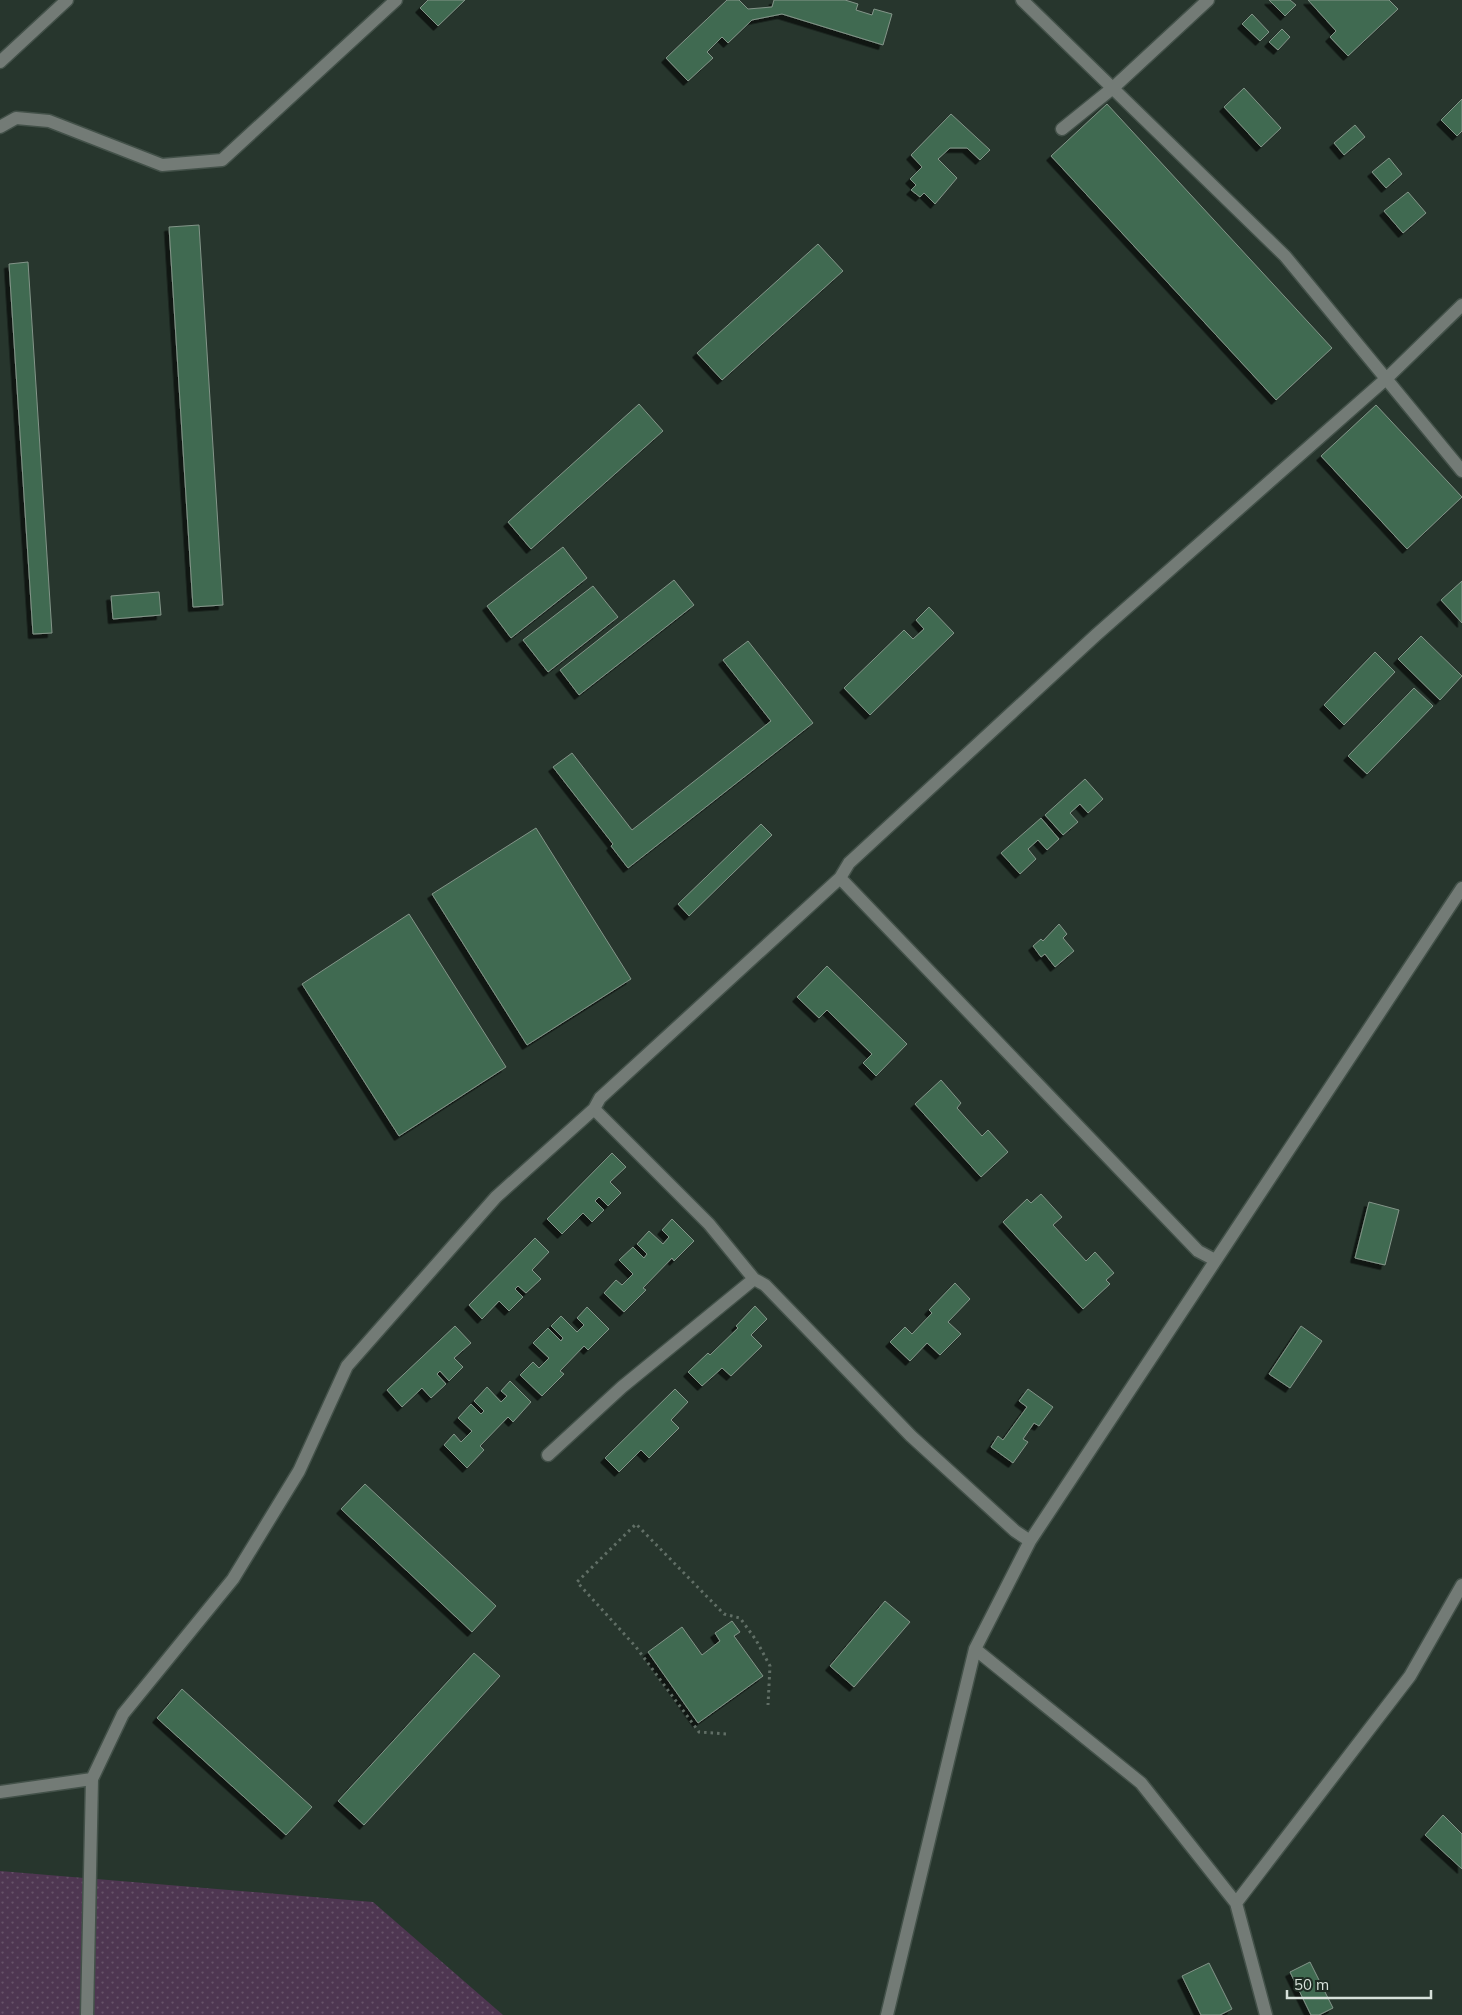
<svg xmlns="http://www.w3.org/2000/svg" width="1462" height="2015" font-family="Mulish,sans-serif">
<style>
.grass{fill:url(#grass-dots)}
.building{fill:#416a51;stroke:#839589;filter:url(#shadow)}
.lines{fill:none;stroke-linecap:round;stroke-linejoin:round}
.minor-casing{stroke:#435149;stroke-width:15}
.path{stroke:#616f66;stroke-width:3;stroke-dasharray:2.5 4;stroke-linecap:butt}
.minor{stroke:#737b76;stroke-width:12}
</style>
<defs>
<pattern id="grass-dots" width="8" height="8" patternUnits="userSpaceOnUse" patternTransform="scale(1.25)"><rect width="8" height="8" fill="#4e3651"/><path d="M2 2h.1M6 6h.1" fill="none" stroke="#675369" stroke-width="1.8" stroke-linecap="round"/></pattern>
<filter id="shadow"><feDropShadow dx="-4.5" dy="4.5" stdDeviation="0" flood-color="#0009"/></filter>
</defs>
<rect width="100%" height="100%" fill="#27362d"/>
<!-- grass -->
<path class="grass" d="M 0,1871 L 373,1902 L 503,2015 L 0,2015 Z"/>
<!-- building -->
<path class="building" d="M 428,0 L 465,0 L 438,26 L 420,8 Z
M 727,0 L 739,0 L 748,9 L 772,7 L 774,0 L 845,0 L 858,4 L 856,10 L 872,15 L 874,9 L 892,14 L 883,45 L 782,14 L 752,20 L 728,43 L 722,37 L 707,52 L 713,58 L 688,81 L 666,58 Z
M 1269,0 L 1290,0 L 1296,5 L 1285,16 Z
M 1308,0 L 1389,0 L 1398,9 L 1348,56 L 1330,37 L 1336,31 Z
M 1252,14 L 1269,32 L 1260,41 L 1242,24 Z
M 1282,29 L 1290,37 L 1278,50 L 1269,42 Z
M 1244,88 L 1281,128 L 1261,147 L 1224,107 Z
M 1462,99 L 1462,131 L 1457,136 L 1441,120 Z
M 1107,104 L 1332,348 L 1276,400 L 1051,156 Z
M 951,114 L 990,150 L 980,160 L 967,148 L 950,148 L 938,159 L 957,178 L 935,204 L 924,193 L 920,197 L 911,190 L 916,185 L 910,179 L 922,167 L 911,155 Z
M 1355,125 L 1365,137 L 1344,155 L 1334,143 Z
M 1389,158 L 1402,174 L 1386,188 L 1372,172 Z
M 1408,192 L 1426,213 L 1403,233 L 1384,211 Z
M 199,225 L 223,605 L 193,607 L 169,227 Z
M 818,244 L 843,271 L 722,380 L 697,353 Z
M 28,262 L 52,633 L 33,634 L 9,264 Z
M 639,404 L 663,431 L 531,549 L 508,522 Z
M 1376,405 L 1462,497 L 1407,549 L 1321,456 Z
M 563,547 L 587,578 L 511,638 L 487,606 Z
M 674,580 L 694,605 L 579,695 L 560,670 Z
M 1462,581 L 1462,623 L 1441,600 Z
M 593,586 L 618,617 L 548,672 L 523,640 Z
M 159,592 L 161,615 L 113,619 L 111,596 Z
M 929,607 L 954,633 L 870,715 L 844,688 L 904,630 L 913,639 L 924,629 L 916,620 Z
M 1421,636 L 1462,676 L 1440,700 L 1398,659 Z
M 748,641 L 813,723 L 628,868 L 611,846 L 613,844 L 553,767 L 572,753 L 632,830 L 771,721 L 723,660 Z
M 1375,652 L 1395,672 L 1344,725 L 1324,705 Z
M 1414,688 L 1433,706 L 1367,774 L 1348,756 Z
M 1085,779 L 1103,799 L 1088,813 L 1080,804 L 1070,813 L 1078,822 L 1063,835 L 1045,815 Z
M 1041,818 L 1059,839 L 1047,850 L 1038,840 L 1028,849 L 1036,859 L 1020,874 L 1001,853 Z
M 761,824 L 772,835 L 689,916 L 678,904 Z
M 536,828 L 631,979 L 527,1045 L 432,894 Z
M 409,914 L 506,1067 L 399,1136 L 302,984 Z
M 1059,924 L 1067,934 L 1063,938 L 1074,951 L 1055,967 L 1045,954 L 1041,957 L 1033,946 L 1041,939 L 1043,941 Z
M 827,966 L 907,1044 L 876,1076 L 863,1063 L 872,1054 L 827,1010 L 819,1018 L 797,997 Z
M 941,1080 L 961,1103 L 957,1108 L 982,1136 L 988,1130 L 1008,1152 L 981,1177 L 915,1104 Z
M 612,1153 L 626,1167 L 610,1182 L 621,1193 L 608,1206 L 599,1197 L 595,1201 L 604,1210 L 592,1222 L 583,1213 L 562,1234 L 547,1219 Z
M 1041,1194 L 1062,1217 L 1053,1225 L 1086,1261 L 1095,1252 L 1114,1273 L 1106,1280 L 1110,1284 L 1083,1309 L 1003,1222 L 1027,1199 L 1031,1203 Z
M 1369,1202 L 1399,1210 L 1385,1265 L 1355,1258 Z
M 672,1219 L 694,1241 L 674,1261 L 672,1258 L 643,1288 L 646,1290 L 624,1312 L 604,1293 L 616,1280 L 622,1285 L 633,1274 L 619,1260 L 633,1247 L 644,1258 L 647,1254 L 637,1244 L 649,1231 L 663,1244 L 669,1237 L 662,1230 Z
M 535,1238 L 549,1252 L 532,1270 L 541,1279 L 526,1293 L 518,1286 L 515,1289 L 523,1297 L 509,1311 L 499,1301 L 482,1319 L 469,1305 Z
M 955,1283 L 970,1299 L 948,1322 L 961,1334 L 940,1355 L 927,1343 L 910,1361 L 890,1342 L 905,1327 L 912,1334 L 932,1313 L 929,1310 Z
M 755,1306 L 767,1319 L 751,1335 L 762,1346 L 731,1376 L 722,1368 L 702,1386 L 688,1372 L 708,1353 L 710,1355 L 738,1328 L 736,1326 Z
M 587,1307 L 609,1329 L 588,1350 L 584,1346 L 560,1371 L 564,1374 L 542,1396 L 520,1375 L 533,1362 L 539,1368 L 549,1358 L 533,1343 L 548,1328 L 561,1341 L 563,1338 L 551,1326 L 561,1316 L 577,1332 L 584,1325 L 577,1318 Z
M 455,1326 L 471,1343 L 454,1358 L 463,1367 L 449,1381 L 440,1371 L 437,1374 L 446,1384 L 431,1398 L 422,1388 L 402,1407 L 387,1390 Z
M 1301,1326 L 1322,1341 L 1290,1388 L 1269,1374 Z
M 510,1381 L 531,1402 L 513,1422 L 508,1417 L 480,1446 L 484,1450 L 467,1468 L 444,1445 L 454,1434 L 461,1442 L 472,1431 L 458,1418 L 471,1404 L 481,1414 L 484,1411 L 474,1401 L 487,1387 L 501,1402 L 507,1396 L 501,1391 Z
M 675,1389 L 688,1402 L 671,1420 L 679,1428 L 649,1458 L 641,1450 L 619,1472 L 605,1458 Z
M 1028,1389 L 1053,1407 L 1039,1426 L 1034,1423 L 1023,1439 L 1028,1442 L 1013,1463 L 991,1447 L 998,1436 L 1003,1440 L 1027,1407 L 1019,1401 Z
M 365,1484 L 496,1606 L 472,1632 L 341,1509 Z
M 885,1601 L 910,1622 L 854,1687 L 830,1666 Z
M 732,1621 L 740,1632 L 734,1636 L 763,1676 L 698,1723 L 648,1652 L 682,1627 L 702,1655 L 720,1641 L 715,1633 Z
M 474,1653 L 500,1676 L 364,1825 L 338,1801 Z
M 182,1689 L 312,1807 L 286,1835 L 157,1718 Z
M 1443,1815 L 1462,1834 L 1462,1869 L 1425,1835 Z
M 1310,1962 L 1333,2008 L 1319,2015 L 1311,2015 L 1290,1972 Z
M 1209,1963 L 1232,2009 L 1220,2015 L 1201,2015 L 1182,1976 Z"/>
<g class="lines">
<defs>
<path id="minor" d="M 1022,0 L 1285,256 L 1462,471
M 0,62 L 67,0
M 0,127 L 16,118 L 49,121 L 162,165 L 222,160 L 396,0
M 1062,129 L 1114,87 L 1208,0
M 840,878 L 1198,1251 L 1215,1260
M 594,1109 L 600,1098 L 840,878 L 849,863 L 1096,635 L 1387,378 L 1462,305
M 548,1455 L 622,1387 L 754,1279
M 975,1649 L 1141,1783 L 1236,1903 L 1266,2015
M 0,1792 L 92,1779
M 1236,1903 L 1410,1676 L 1462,1585
M 87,2015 L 92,1779 L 123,1714 L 233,1579 L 299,1471 L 347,1366 L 496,1197 L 594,1109 L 709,1224 L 754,1279 L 765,1285 L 911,1436 L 1015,1531 L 1030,1541
M 887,2015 L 975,1649 L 1030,1541 L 1462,888"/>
</defs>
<!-- minor casing -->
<use href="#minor" class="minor-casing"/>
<!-- path -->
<path class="path" d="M 726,1734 L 699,1732 L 636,1647 L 577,1582 L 636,1524 L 724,1614 L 740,1618 L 756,1640 L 770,1666 L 768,1705"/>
<!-- minor -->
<use href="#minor" class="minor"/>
</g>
<!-- scale -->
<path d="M1287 1990v8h144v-8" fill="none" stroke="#d7e1da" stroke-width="2.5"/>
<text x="1294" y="1990" font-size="15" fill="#d7e1da" stroke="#1e2c23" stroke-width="4" paint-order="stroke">50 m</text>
</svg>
